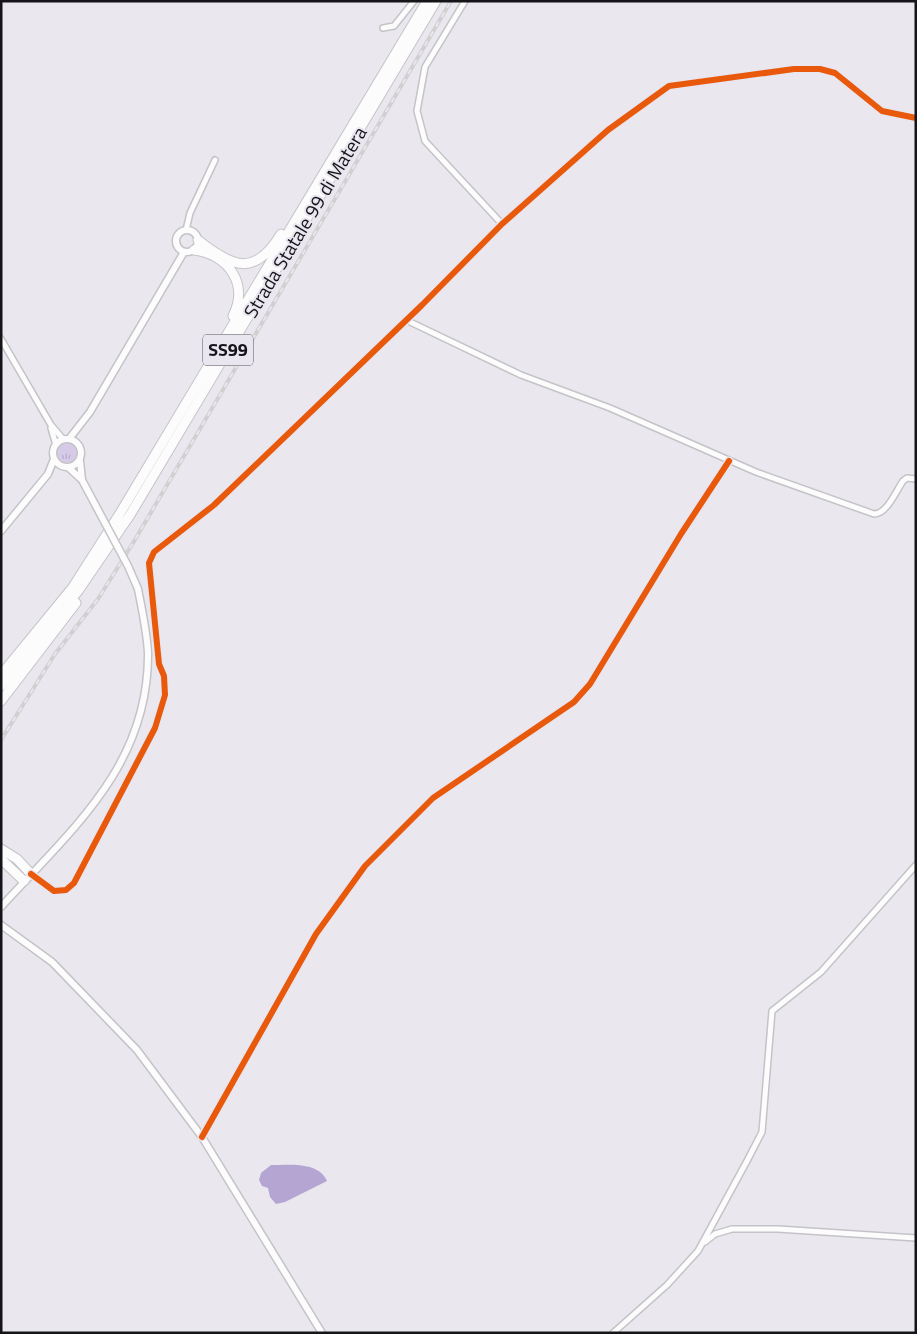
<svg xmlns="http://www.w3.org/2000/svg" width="917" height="1334" font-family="'Titillium Web',sans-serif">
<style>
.grass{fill:url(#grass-tufts)}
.water{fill:#b4a5d3}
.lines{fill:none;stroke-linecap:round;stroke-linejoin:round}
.minor-casing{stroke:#c4c3c8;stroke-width:8}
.tertiary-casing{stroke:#c4c3c8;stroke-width:9}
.trunk-casing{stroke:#c4c3c8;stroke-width:11}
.minor{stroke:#fcfcfc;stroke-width:5}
.tertiary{stroke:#fcfcfc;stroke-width:6}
.trunk{stroke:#fcfcfc;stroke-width:9}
.rail-casing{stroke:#d0d0d1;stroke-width:4}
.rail{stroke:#e9e6f0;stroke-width:2;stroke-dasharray:5.5;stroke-linecap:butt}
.tertiary-bridge-casing{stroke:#c4c3c8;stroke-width:9;stroke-linecap:butt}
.tertiary-bridge{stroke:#fcfcfc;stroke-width:6}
.cycleway-casing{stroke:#e9e6f0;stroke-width:9}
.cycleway{stroke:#e8590c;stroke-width:6}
.labels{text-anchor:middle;stroke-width:4;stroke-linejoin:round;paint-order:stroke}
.shield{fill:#e9e6f0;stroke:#555359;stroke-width:1}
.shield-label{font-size:18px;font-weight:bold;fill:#151418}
.street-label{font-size:19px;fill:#151418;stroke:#e9e6f0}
</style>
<defs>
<pattern id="grass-tufts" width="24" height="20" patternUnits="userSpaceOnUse" patternTransform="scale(1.25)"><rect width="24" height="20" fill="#d5cbe9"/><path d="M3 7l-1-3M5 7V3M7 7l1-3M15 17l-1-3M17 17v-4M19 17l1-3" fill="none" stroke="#b6adc7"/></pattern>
</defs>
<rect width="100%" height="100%" fill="#eae8ee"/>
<!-- grass -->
<path class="grass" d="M57 453a10 10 0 1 1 20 0a10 10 0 1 1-20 0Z"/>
<!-- water -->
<path class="water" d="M 271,1165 C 288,1165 319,1161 327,1181 L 285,1202 L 276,1204 L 270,1197 L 268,1188 L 262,1186 L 259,1180 L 261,1173 Z"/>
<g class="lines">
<defs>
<path id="minor" d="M 465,1 L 425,67 L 417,111 L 425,141 L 502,224
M 383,28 L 394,26 L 414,1
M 186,230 L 190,213 L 215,160
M 406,320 L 521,375 L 610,408 L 756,472 L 874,514 C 887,514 896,491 903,481 L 907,478 L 916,479
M 1,339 L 51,425 L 63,439
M 51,428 L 56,445
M 31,874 L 54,891 L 66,890 L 74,883 L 155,728 L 165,695 L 164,676 L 159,664 L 149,563 L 154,552 L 214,505 L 422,305 L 502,224 L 608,130 L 669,86 L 794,69 L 820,69 L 835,73 L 882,111 L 916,118
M 202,1137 L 316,934 L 365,866 L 433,798 L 574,702 L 590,684 L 681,534 L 729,461
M 705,1242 L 715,1234 L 732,1229 L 778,1229 L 916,1238
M 613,1333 L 667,1285 L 698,1251 L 747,1161 L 762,1132 L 772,1011 L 821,972 L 916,865"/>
<path id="tertiary" d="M176 241a11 11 0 1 1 22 0a11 11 0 1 1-22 0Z
M53 453a14 14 0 1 1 28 0a14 14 0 1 1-28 0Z
M 69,439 L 90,412 L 184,252
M 80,461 L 82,480
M 69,468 L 82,480
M 1,531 L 48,474 L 54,459
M 1,907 C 71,830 149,766 148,653 C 147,632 142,610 138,589
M 1,925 L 52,962 L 137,1050 L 202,1137 L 322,1333"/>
<path id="trunk" d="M 198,240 C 233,268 255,277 281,234
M 194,250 C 229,255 249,284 233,316
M 1,675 L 73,587 L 119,515 L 427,1
M 1,686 L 78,591 L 130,515 L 436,1
M 1,701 L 76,603
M 1,849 L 17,859 L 31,874
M 1,859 L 24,881"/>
</defs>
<!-- minor casing -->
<use href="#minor" class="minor-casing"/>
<!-- tertiary casing -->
<use href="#tertiary" class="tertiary-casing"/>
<!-- trunk casing -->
<use href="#trunk" class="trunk-casing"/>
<!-- minor -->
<use href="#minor" class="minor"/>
<!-- tertiary -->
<use href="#tertiary" class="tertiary"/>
<!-- trunk -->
<use href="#trunk" class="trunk"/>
<defs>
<path id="rail" d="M 1,740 L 55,654 L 98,599 L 133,543 L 451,1"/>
</defs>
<!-- rail casing -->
<use href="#rail" class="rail-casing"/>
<!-- rail -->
<use href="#rail" class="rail"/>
<defs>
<path id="tertiary-bridge" d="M 82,480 L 128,566 L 138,589"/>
</defs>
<!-- tertiary-bridge casing -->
<use href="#tertiary-bridge" class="tertiary-bridge-casing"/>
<!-- tertiary-bridge -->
<use href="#tertiary-bridge" class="tertiary-bridge"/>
<defs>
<path id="cycleway" d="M 31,874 L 54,891 L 66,890 L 74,883 L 155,728 L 165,695 L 164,676 L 159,664 L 149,563 L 154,552 L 214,505 L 422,305 L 502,224 L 608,130 L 669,86 L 794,69 L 820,69 L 835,73 L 882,111 L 916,118
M 202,1137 L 316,934 L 365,866 L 433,798 L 574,702 L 590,684 L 681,534 L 729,461"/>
</defs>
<!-- cycleway casing -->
<use href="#cycleway" class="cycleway-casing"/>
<!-- cycleway -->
<use href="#cycleway" class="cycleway"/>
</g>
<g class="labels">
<!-- shield labels -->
<rect class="shield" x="203" y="334.5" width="50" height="31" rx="4"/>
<g class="shield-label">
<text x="228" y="356">SS99</text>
</g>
<!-- street labels -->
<g class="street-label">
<text transform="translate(305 222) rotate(-59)" y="7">Strada Statale 99 di Matera</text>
</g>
</g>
<!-- border -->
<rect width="917" height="1334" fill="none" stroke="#151418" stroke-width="5"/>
</svg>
